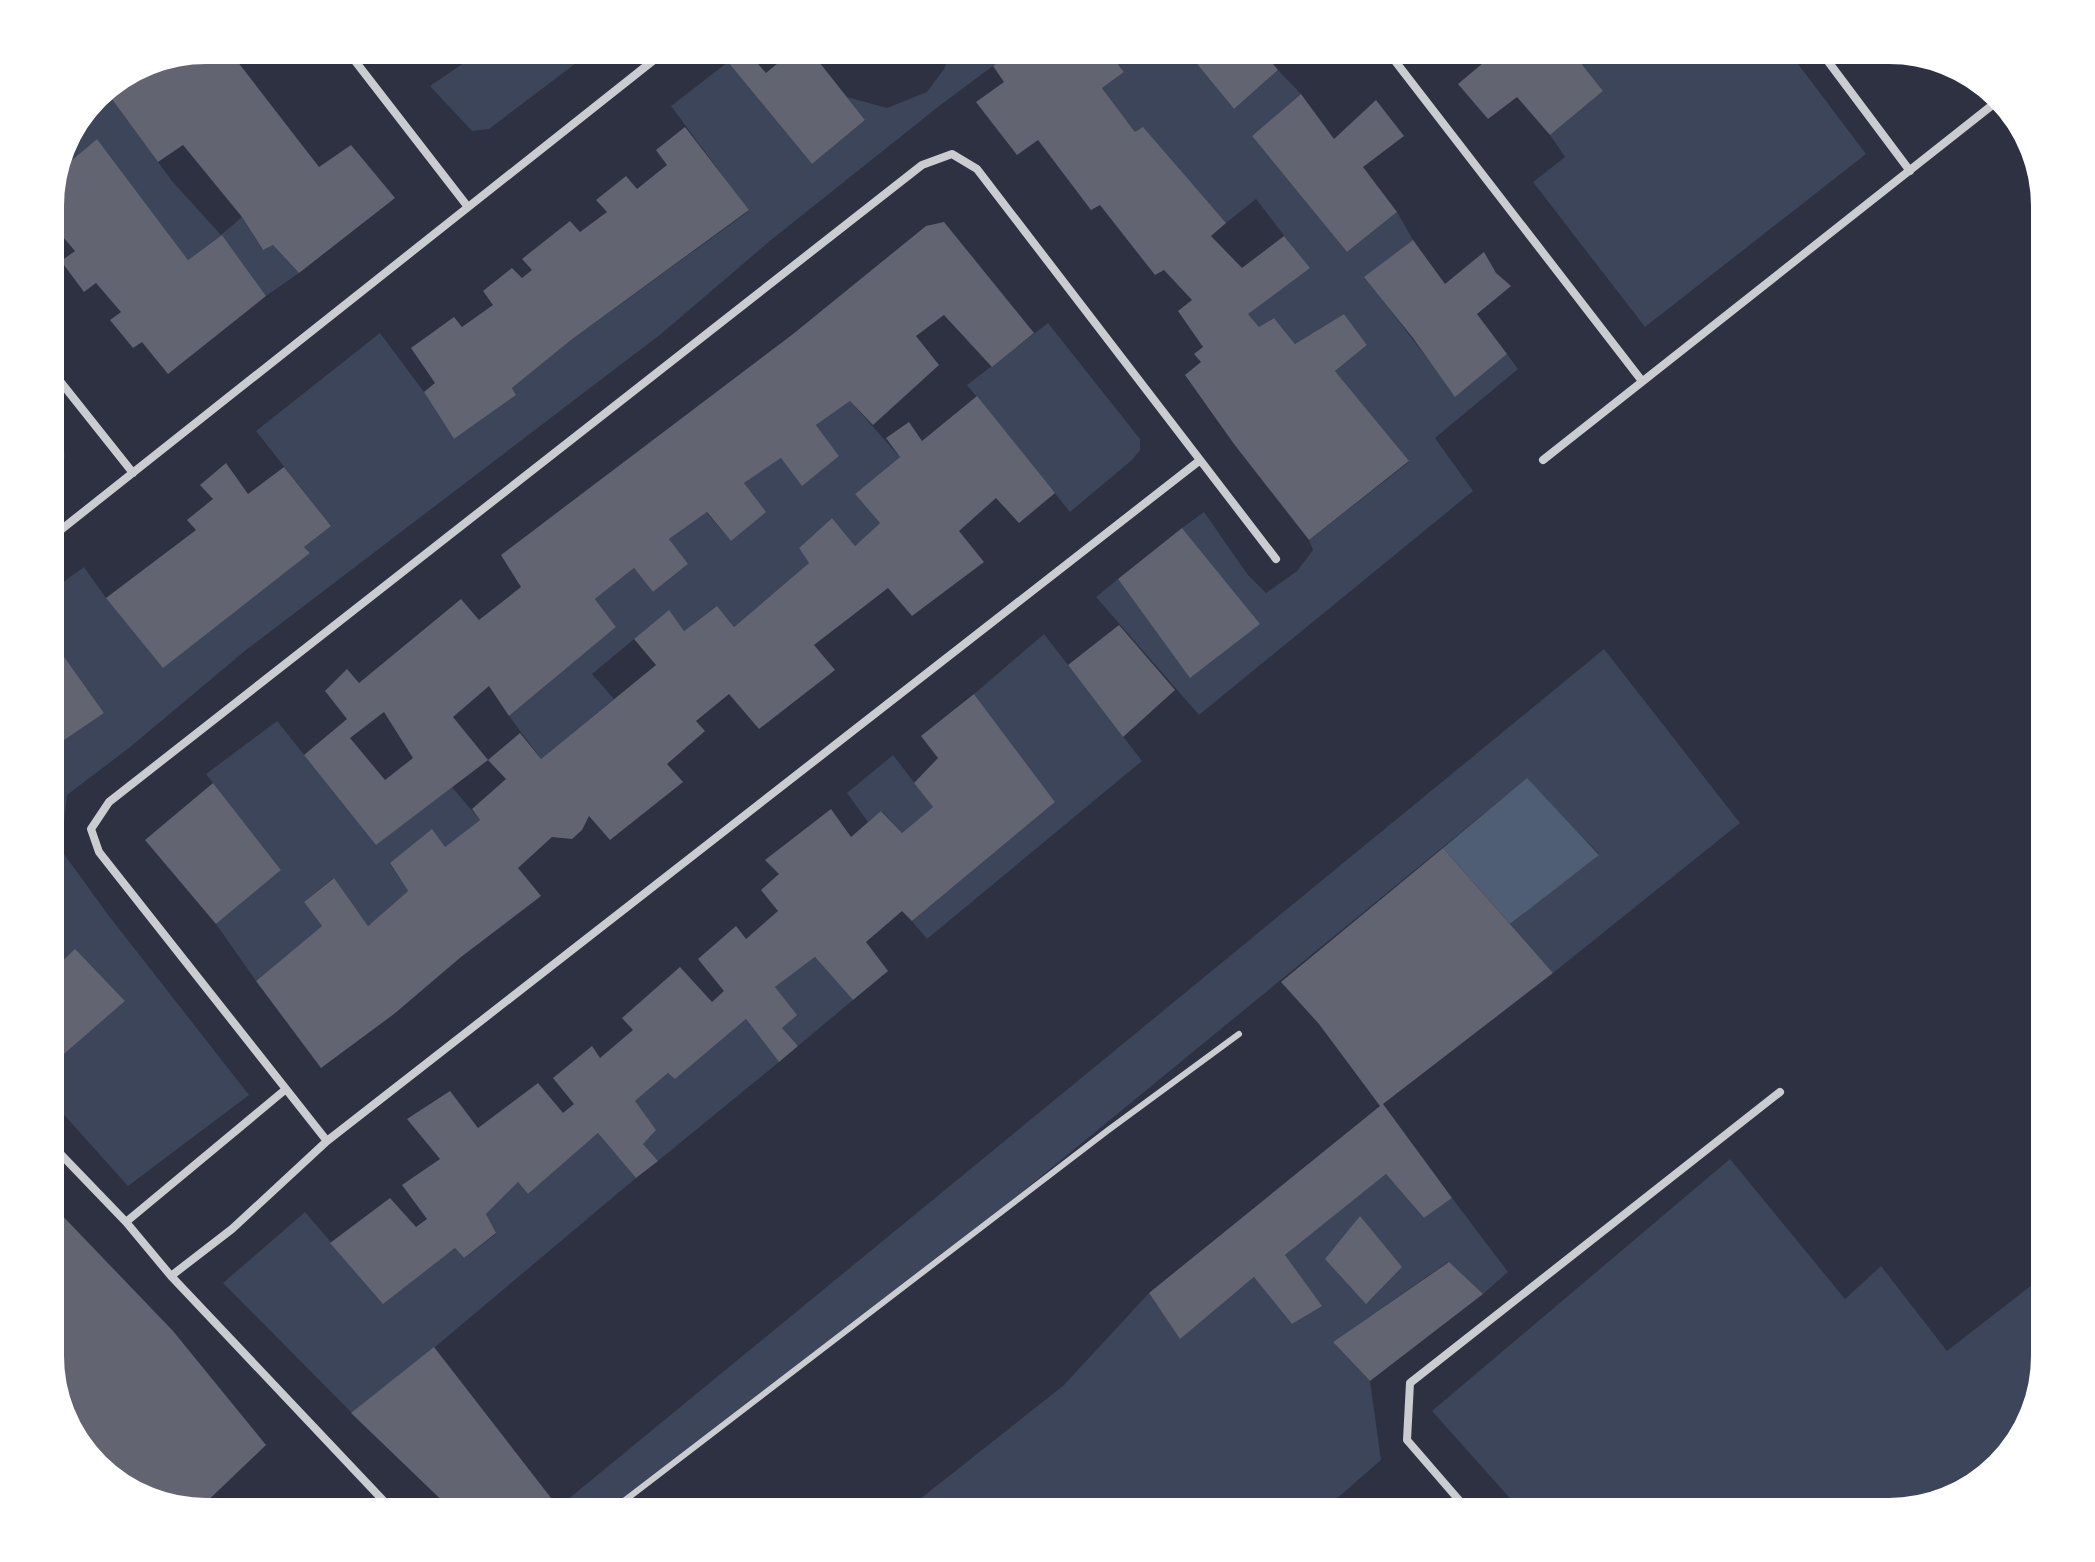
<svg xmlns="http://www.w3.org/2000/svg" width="2095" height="1562" font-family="'DejaVu Sans',sans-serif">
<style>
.green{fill:#3c4559}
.water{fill:#4f5d75}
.building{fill:#626471;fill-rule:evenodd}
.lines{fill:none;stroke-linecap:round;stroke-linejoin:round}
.service{stroke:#caccd0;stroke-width:6}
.minor{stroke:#caccd0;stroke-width:8}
.rim{fill:none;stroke:#fff;stroke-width:4}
</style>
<rect width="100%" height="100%" fill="#2d3142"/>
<!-- green -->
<path class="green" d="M 486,48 L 596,48 L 489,129 L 472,131 L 430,86 Z
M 953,48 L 1017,48 L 938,107 L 771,240 L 661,334 L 246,650 L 129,748 L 67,795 L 61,850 L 109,916 L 249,1095 L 128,1186 L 48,1097 L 48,1068 L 125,1001 L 75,950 L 48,975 L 48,751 L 104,713 L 48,634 L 48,593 L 84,567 L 106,598 L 221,621 L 310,553 L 304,547 L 331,526 L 256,431 L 380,333 L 424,392 L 454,439 L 516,395 L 512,388 L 571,340 L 749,211 L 671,106 L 728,62 L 812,164 L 865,120 L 847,97 L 887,108 L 927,92 L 944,69 Z
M 1105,48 L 1184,48 L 1234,109 L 1278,70 L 1301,94 L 1252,136 L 1347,252 L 1397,212 L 1413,240 L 1365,277 L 1456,396 L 1507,354 L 1518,369 L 1435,438 L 1473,491 L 1199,715 L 1096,597 L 1118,579 L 1190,677 L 1259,624 L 1182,528 L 1204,512 L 1248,575 L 1266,593 L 1297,571 L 1313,550 L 1309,540 L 1409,462 L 1335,371 L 1367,345 L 1344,314 L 1295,344 L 1274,318 L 1259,327 L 1247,313 L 1309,268 L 1256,199 L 1226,223 L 1164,154 L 1135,132 L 1102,88 L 1124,72 Z
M 1569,48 L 1632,48 L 1644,61 L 1659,48 L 1786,48 L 1866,154 L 1645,327 L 1533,182 L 1565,157 L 1550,135 L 1603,91 Z
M 103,87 L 172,181 L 221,235 L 242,217 L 262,249 L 273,245 L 299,273 L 266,296 L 222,235 L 188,260 L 97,139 L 54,175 L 64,136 Z
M 1048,323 L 1140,439 L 1140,450 L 1132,460 L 1070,512 L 967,385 Z
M 850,401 L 900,457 L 855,494 L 880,523 L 855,546 L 832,518 L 799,548 L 809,563 L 734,627 L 717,606 L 684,631 L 668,611 L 592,674 L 614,699 L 541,759 L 509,716 L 616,627 L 595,599 L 634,568 L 653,592 L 687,565 L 669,539 L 706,512 L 731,541 L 765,512 L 744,483 L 781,458 L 839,456 L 816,425 Z
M 48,421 C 66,444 74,461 48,481 Z
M 1044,634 L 1142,761 L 927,939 L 912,921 L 1055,802 L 974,694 Z
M 1604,649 L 1740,823 L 1553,973 L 1510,924 L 1599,854 L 1526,779 L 950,1251 L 607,1514 L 550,1514 Z
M 277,721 L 376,844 L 452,787 L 480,820 L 445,847 L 390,864 L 408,891 L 368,926 L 333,878 L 304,902 L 322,926 L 256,981 L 216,924 L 281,870 L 206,774 Z
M 893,755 L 933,807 L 902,833 L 882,811 L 868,822 L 847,793 Z
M 815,957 L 853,1000 L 798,1046 L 782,1028 L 796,1015 L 775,987 Z
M 746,1019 L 779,1062 L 658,1161 L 643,1144 L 635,1101 L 668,1073 L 676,1078 Z
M 599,1132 L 636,1178 L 354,1415 L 223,1283 L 305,1212 L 383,1303 L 455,1248 L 464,1258 L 496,1234 L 486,1214 L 518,1182 L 528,1194 Z
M 1730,1159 L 1845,1299 L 1881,1266 L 1947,1351 L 2047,1273 L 2047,1357 L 2014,1453 L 1959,1498 L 1889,1514 L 1524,1514 L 1432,1411 Z
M 1386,1174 L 1424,1218 L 1452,1198 L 1508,1272 L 1483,1294 L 1448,1262 L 1333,1342 L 1370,1381 L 1381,1460 L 1319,1514 L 901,1514 L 1064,1385 L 1149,1293 L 1180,1338 L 1254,1277 L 1321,1306 L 1285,1255 Z"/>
<!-- water -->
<path class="water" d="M 1527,778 L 1599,855 L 1510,924 L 1443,848 Z"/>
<!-- building -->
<path class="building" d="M 206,48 L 227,48 L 319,167 L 351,145 L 395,198 L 299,273 L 273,245 L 263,250 L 242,217 L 183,145 L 158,162 L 103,87 L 146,60 Z
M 744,48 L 766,73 L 796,48 L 808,48 L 865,120 L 812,164 L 728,62 Z
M 1017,48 L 1105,48 L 1124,72 L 1102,88 L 1135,132 L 1143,127 L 1226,223 L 1211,236 L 1242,268 L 1284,236 L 1310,268 L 1248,314 L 1259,327 L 1274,318 L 1295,344 L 1344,314 L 1367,345 L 1335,371 L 1409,461 L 1309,540 L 1234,444 L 1185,375 L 1201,362 L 1194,354 L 1203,347 L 1178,311 L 1192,300 L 1164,270 L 1155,275 L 1100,205 L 1091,210 L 1038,140 L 1017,155 L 976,102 L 1004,82 L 993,66 Z
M 1184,48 L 1260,48 L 1278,70 L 1234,109 Z
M 1490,48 L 1569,48 L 1603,91 L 1550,135 L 1517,97 L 1488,119 L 1458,84 L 1495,53 Z
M 1632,48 L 1659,48 L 1643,61 Z
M 1301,94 L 1334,139 L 1376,100 L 1404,136 L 1363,167 L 1397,212 L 1347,252 L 1252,136 Z
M 685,127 L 749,210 L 571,340 L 512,388 L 516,395 L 454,439 L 424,392 L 435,383 L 411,348 L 454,317 L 462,327 L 493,305 L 483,291 L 512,268 L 522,278 L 532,270 L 522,259 L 570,221 L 580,232 L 607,212 L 596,200 L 626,176 L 637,189 L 667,165 L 656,150 Z
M 97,139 L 188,260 L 222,235 L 266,296 L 168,374 L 142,342 L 133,348 L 110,320 L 121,312 L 96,283 L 84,292 L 61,261 L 75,251 L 51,223 L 48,226 L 48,195 L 54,175 Z
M 944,222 L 1034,333 L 992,367 L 944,315 L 916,336 L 939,365 L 873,425 L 850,401 L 816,425 L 839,456 L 802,486 L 781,458 L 744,483 L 766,512 L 731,541 L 707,512 L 669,539 L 688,564 L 653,592 L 634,568 L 595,599 L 616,627 L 509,716 L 489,686 L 453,717 L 488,760 L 376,845 L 304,755 L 347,719 L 325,691 L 347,669 L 359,683 L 461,599 L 479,620 L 521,587 L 501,555 L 793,334 L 926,226 ZM 384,712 L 413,758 L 385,780 L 350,738 Z
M 1413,240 L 1445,284 L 1484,252 L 1496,273 L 1511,286 L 1477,314 L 1507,354 L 1455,397 L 1413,338 L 1364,277 Z
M 977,396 L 1055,493 L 1019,523 L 996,498 L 959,531 L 984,562 L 912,616 L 888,588 L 814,645 L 835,670 L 759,729 L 729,694 L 696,721 L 705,731 L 667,764 L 683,782 L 610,840 L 589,816 L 582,830 L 572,839 L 552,837 L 518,868 L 541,896 L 461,957 L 394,1014 L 321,1068 L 256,981 L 322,926 L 304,902 L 334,878 L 368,926 L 408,891 L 390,863 L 432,829 L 445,847 L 480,820 L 472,809 L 506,779 L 488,760 L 520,733 L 541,759 L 656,665 L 634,639 L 669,610 L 684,631 L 717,606 L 734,627 L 809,563 L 799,548 L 832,518 L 855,546 L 880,523 L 855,494 L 900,457 L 886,438 L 909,422 L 922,441 Z
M 226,463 L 248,494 L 284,467 L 331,526 L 304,547 L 310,553 L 163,668 L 106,598 L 196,530 L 187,520 L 213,499 L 200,485 Z
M 1182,528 L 1260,624 L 1190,678 L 1118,579 Z
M 1119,625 L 1175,690 L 1123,737 L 1068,665 Z
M 48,634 L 104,713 L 48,751 Z
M 974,694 L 1055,802 L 912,921 L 902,911 L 866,942 L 888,971 L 853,1000 L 815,957 L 775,987 L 797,1015 L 782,1028 L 798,1046 L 779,1062 L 746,1019 L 675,1079 L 668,1073 L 635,1101 L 656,1130 L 643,1144 L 658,1161 L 636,1178 L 598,1133 L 528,1194 L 518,1182 L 486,1214 L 496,1233 L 464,1258 L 455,1248 L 383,1304 L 330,1243 L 390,1198 L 416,1227 L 427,1219 L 402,1185 L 440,1159 L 407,1119 L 450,1091 L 478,1128 L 538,1083 L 563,1113 L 574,1104 L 553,1078 L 592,1046 L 600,1058 L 633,1030 L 622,1018 L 680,967 L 712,1002 L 724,991 L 698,959 L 736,926 L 746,939 L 778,911 L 761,890 L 779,874 L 765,860 L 831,809 L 851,837 L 881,811 L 902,833 L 933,807 L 914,783 L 938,758 L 921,736 Z
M 213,783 L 281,870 L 216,924 L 145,840 Z
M 1443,848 L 1553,973 L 1383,1104 L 1452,1198 L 1424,1218 L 1386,1174 L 1285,1255 L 1322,1306 L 1292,1324 L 1254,1277 L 1180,1339 L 1149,1293 L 1380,1106 L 1319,1024 L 1281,982 Z
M 75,949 L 125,1001 L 48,1068 L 48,975 Z
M 56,1209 L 173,1331 L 266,1445 L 197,1511 L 109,1481 L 64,1426 L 48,1366 L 48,1217 Z
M 1360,1216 L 1402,1267 L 1366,1304 L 1325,1259 Z
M 1449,1262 L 1483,1294 L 1370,1381 L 1333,1342 Z
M 434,1347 L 558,1507 L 550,1514 L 456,1514 L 351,1413 Z"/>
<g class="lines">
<!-- service -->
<path class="service" d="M 607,1514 L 1107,1131 L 1239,1034"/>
<!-- minor -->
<path class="minor" d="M 345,48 L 468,207
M 1385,48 L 1642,381
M 1818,48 L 1910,171
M 48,366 L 133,473
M 1543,460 L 2000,99
M 48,540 L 669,48
M 48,1141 L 126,1222 L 171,1276 L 396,1514
M 327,1141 L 99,852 L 91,829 L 109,802 L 922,165 L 952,154 L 977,169 L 1276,559
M 126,1222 L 286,1089
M 171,1276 L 232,1229 L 327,1141 L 1199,461
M 1471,1514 L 1407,1440 L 1410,1383 L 1780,1092"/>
</g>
<!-- crop -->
<path d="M0 0H2095V1562H0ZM206 62H1889A144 144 0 0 1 2033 206V1356A144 144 0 0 1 1889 1500H206A144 144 0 0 1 62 1356V206A144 144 0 0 1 206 62Z" fill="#fff" fill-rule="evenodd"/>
<path class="rim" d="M206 62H1889A144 144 0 0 1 2033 206V1356A144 144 0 0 1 1889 1500H206A144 144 0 0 1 62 1356V206A144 144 0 0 1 206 62Z"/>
</svg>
